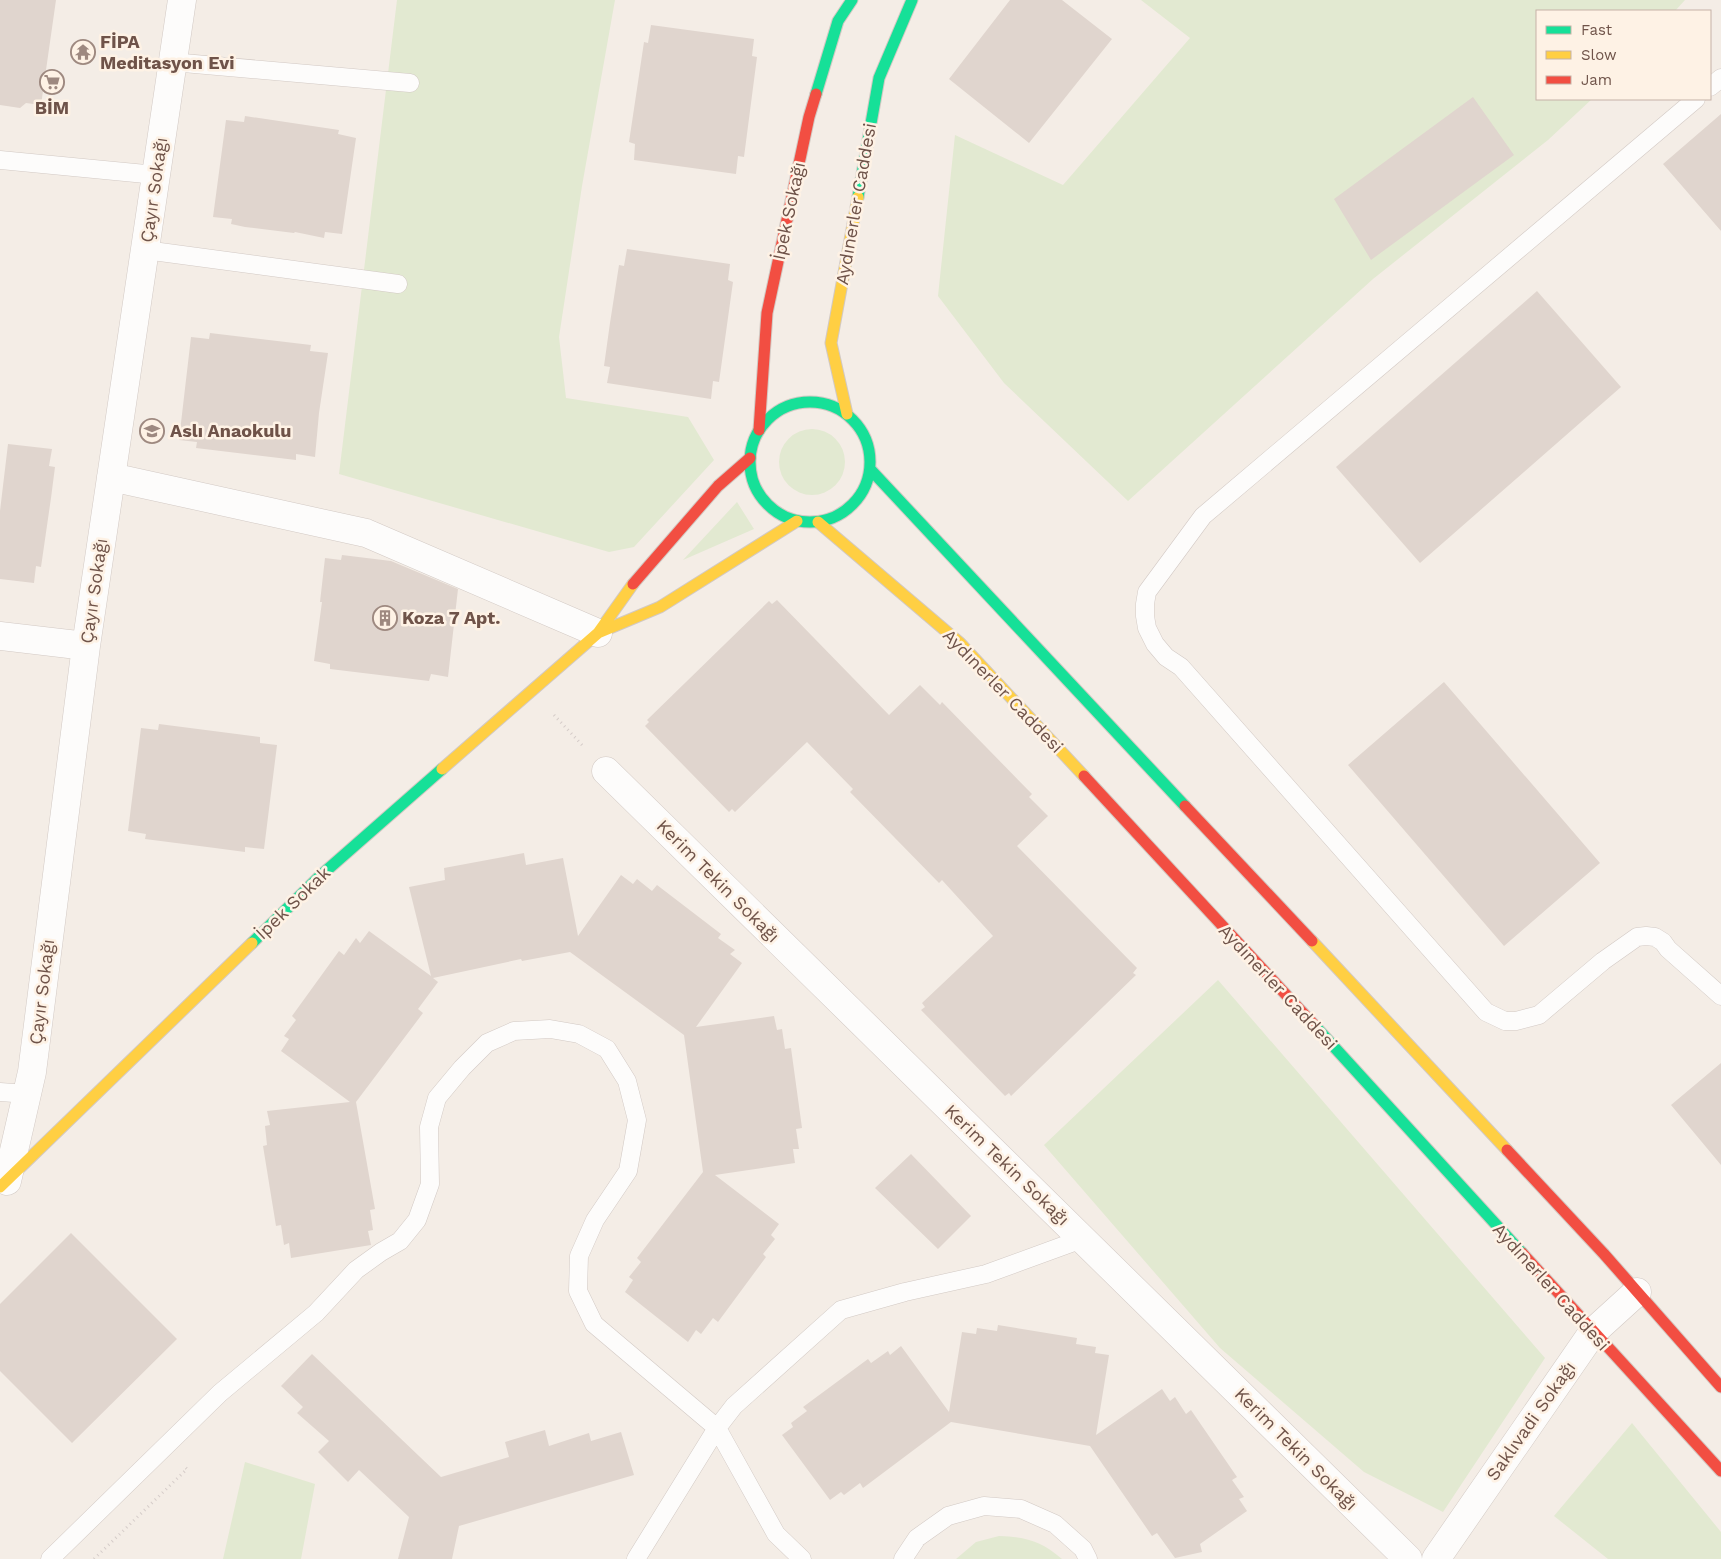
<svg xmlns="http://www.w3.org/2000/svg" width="1721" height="1559" font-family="'Work Sans',sans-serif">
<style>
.green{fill:#e2e9d1}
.building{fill:#e0d5ce}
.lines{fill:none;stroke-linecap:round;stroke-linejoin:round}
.lane-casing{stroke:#d2c9c4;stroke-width:19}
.street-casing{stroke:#d2c9c4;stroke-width:29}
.fast-casing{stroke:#d2c9c3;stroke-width:13}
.slow-casing{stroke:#d2c9c3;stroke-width:13}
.jam-casing{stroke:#d2c9c3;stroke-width:13}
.path{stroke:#d5ccc9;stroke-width:3;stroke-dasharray:1 4;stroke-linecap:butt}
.lane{stroke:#fdfcfb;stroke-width:18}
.street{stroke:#fdfcfb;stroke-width:28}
.fast{stroke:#16e098;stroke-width:11}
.slow{stroke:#ffcf43;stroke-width:11}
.jam{stroke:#f24e42;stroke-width:11}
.labels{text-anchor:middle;stroke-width:5;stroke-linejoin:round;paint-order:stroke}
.poi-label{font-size:18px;font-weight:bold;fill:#6f5349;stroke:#fef2e5;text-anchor:start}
.street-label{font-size:18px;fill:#6f5349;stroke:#fef2e5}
</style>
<rect width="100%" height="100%" fill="#f4ede6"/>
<!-- green -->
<path class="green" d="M 397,0 L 615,0 L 582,186 L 559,337 L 566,398 L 688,417 L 714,460 L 634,547 L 609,552 L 339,474 Z
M 1141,0 L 1685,0 L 1675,11 L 1537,11 L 1537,99 L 1592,99 L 1548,140 L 1373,279 L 1128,501 L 1004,383 L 938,296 L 955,135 L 1063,185 L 1190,38 Z
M779 462a33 33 0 1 1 66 0a33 33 0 1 1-66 0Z
M 737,502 L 754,529 L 683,560 Z
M 1218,980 L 1545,1358 L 1443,1512 L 1364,1472 L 1220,1348 L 1044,1145 Z
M 1632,1423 L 1721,1532 L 1721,1559 L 1608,1559 L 1554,1516 Z
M 245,1462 L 315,1484 L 301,1559 L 223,1559 Z
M 999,1536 C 1026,1537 1041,1541 1062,1559 L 956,1559 L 976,1542 Z"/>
<!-- building -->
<path class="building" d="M 0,0 L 56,0 L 41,105 L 26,103 L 20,108 L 0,105 Z
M 1010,0 L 1062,0 L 1112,39 L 1029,143 L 949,79 Z
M 651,25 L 754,39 L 752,56 L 757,57 L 744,157 L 738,156 L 736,174 L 634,160 L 635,144 L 629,142 L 644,42 L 648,43 Z
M 1473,97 L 1514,155 L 1371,260 L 1334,199 Z
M 1721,114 L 1721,231 L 1663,164 Z
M 245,116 L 339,130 L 338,134 L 356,138 L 342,234 L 325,232 L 324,238 L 295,232 L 294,233 L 245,227 L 231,224 L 232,219 L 213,217 L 226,120 L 244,122 Z
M 627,249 L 730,264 L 728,280 L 733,282 L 719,382 L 713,381 L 711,399 L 607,383 L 610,367 L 604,366 L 610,323 L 619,265 L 624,266 Z
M 1537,291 L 1621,387 L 1420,563 L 1336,467 Z
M 210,333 L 311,345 L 310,351 L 328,353 L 319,413 L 315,457 L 296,454 L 296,460 L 196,448 L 197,442 L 179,440 L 191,337 L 209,339 Z
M 8,444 L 52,449 L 49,466 L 55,467 L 51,498 L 41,567 L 36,566 L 34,583 L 0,579 L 0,511 Z
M 342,555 L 391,561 L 458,589 L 448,677 L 431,674 L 429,681 L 330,669 L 330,664 L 314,661 L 322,602 L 320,602 L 325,558 L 341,560 Z
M 777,600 L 889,715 L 920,685 L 940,705 L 942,702 L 1032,794 L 1029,797 L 1048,816 L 1017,846 L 1137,968 L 1133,973 L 1136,975 L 1011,1096 L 1009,1093 L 1005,1096 L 921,1010 L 925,1007 L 922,1003 L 993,936 L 942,880 L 939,883 L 850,792 L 853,789 L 807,742 L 735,812 L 732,809 L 729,812 L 645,726 L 649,722 L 647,720 L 769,601 L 772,604 Z
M 1444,682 L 1600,863 L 1504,946 L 1348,765 Z
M 159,724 L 260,737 L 260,743 L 277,745 L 264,849 L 245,847 L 245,852 L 215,848 L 145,839 L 146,834 L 128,831 L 141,728 L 158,730 Z
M 524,853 L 526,865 L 563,858 L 578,936 L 621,875 L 633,884 L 637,879 L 652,891 L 657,885 L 721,934 L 718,938 L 735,950 L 730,954 L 742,963 L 696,1027 L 774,1016 L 777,1030 L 782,1029 L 785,1049 L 791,1048 L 802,1128 L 796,1129 L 799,1149 L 793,1149 L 795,1163 L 715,1175 L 779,1224 L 771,1235 L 775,1239 L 763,1254 L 766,1257 L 718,1322 L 713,1318 L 701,1334 L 696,1330 L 688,1342 L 625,1292 L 633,1280 L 629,1277 L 641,1262 L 637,1258 L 703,1172 L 684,1035 L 570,952 L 522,961 L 521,959 L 433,978 L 438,982 L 418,1009 L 423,1013 L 356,1102 L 375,1209 L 370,1210 L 373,1230 L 368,1231 L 371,1245 L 291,1258 L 289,1243 L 284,1245 L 281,1225 L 276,1226 L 263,1146 L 267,1145 L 265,1126 L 270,1125 L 267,1111 L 350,1102 L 281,1051 L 289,1039 L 284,1036 L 296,1020 L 292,1016 L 339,951 L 344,955 L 356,938 L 360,943 L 369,931 L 431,976 L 409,887 L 445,880 L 444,868 Z
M 1721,1063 L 1721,1165 L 1671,1105 Z
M 911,1154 L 971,1216 L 938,1249 L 875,1188 Z
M 71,1233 L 177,1339 L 72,1443 L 0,1371 L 0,1304 Z
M 998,1325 L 1077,1338 L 1076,1344 L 1096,1347 L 1095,1353 L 1109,1355 L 1096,1435 L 1162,1389 L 1170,1401 L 1175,1397 L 1186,1414 L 1191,1410 L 1237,1477 L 1232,1480 L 1244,1497 L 1239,1499 L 1247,1511 L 1200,1544 L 1202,1552 L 1175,1558 L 1157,1533 L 1152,1536 L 1090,1446 L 951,1422 L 863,1488 L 860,1483 L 844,1495 L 841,1492 L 830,1500 L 782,1435 L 793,1427 L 791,1423 L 807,1411 L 803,1407 L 868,1359 L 871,1363 L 888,1351 L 890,1355 L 901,1346 L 949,1412 L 962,1332 L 976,1334 L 977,1328 L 997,1331 Z
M 312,1354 L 441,1477 L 509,1457 L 505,1442 L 545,1430 L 549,1446 L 589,1433 L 591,1441 L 621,1432 L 634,1475 L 459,1526 L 452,1559 L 398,1559 L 409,1517 L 359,1470 L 348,1482 L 318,1452 L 329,1441 L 297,1413 L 303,1407 L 281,1386 Z"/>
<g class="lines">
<defs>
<path id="lane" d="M 172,62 L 410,83
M 1710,87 L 1721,78
M 1696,99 L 1203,516 L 1147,592 L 1145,604 L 1145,616 L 1147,628 L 1155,644 L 1166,657 L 1181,667 L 1486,1012 L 1505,1021 L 1516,1021 L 1539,1015 L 1603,961 L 1637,937 L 1646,936 L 1655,937 L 1663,942 L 1668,949 L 1721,996
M 0,160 L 156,175
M 145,250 L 398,284
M 0,1092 L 27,1094
M 50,1559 L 220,1393 L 316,1313 L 356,1270 L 381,1252 L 400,1241 L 417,1220 L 430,1184 L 429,1127 L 437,1098 L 462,1068 L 487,1043 L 514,1031 L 550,1029 L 579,1034 L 607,1049 L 627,1081 L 637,1120 L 628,1171 L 595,1220 L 579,1256 L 578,1291 L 594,1324 L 717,1428 L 776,1534 L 802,1559
M 636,1559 L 717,1428 L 734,1406 L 841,1310 L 905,1292 L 986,1274 L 1082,1239
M 903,1559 L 917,1538 L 948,1516 L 984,1506 L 1021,1509 L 1055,1524 L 1083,1549 L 1088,1559"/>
<path id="street" d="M 111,477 L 366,533 L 598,633
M 0,636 L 86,646
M 606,771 L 1408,1559
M 7,1181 L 32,1072 L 86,646 L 182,0
M 1436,1559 L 1593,1332 L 1637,1292"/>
<path id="fast" d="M 816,94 L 838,21 L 852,0
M 858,197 L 879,78 L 912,0
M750 462a60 60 0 1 1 120 0a60 60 0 1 1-120 0Z
M 870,469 L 1185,806
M 252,943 L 319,877 L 442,769
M 1315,1026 L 1522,1253"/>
<path id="slow" d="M 847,414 L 831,343 L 858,197
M 818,522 L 960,643 L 1084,776
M 598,633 L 660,607 L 797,521
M 442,769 L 598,633 L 633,584
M 1312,941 L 1507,1150
M 0,1187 L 252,943"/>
<path id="jam" d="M 759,430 L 767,313 L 809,117 L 816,94
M 633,584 L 718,486 L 750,458
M 1084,776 L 1315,1026
M 1185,806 L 1312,941
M 1507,1150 L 1604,1254 L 1721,1387
M 1522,1253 L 1721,1471"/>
</defs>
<!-- lane casing -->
<use href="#lane" class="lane-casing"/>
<!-- street casing -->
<use href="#street" class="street-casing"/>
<!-- fast casing -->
<use href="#fast" class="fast-casing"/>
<!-- slow casing -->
<use href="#slow" class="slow-casing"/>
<!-- jam casing -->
<use href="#jam" class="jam-casing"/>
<!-- path -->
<path class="path" d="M 554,715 L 584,747
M 94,1559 L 187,1469 L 185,1467"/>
<!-- lane -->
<use href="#lane" class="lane"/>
<!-- street -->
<use href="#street" class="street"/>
<!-- fast -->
<use href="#fast" class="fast"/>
<!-- slow -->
<use href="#slow" class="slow"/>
<!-- jam -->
<use href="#jam" class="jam"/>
</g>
<!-- icons -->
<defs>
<symbol id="temple-ring" viewBox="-11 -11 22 22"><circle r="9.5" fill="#fef2e5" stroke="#9e8980" stroke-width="1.5"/><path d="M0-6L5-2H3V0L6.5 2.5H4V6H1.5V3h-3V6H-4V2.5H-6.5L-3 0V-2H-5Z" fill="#9e8980"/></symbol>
<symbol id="supermarket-ring" viewBox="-11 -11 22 22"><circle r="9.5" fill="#fef2e5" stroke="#9e8980" stroke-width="1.5"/><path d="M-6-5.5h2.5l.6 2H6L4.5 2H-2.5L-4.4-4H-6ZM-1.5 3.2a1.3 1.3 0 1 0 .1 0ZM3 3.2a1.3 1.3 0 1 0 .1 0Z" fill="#9e8980"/></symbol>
<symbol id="school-ring" viewBox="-11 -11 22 22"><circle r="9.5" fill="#fef2e5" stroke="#9e8980" stroke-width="1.5"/><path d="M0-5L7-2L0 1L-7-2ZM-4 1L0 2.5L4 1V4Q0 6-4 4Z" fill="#9e8980"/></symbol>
<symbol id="building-ring" viewBox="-11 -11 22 22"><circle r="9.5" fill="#fef2e5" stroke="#9e8980" stroke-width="1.5"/><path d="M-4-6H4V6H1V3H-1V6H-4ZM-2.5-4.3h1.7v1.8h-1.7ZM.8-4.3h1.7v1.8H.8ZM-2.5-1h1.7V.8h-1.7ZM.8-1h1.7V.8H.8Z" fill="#9e8980"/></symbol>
</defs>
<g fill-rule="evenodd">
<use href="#temple-ring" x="69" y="38" width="28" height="28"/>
<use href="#supermarket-ring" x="38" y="68" width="28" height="28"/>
<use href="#school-ring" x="138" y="417" width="28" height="28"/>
<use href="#building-ring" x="371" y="604" width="28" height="28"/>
</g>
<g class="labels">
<!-- poi labels -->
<g class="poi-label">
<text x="100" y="48">FİPA<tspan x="100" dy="21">Meditasyon Evi</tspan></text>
<text x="52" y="114" text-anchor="middle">BİM</text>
<text x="170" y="437">Aslı Anaokulu</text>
<text x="402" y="624">Koza 7 Apt.</text>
</g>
<!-- street labels -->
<g class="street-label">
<text transform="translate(154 190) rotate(-82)" y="6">Çayır Sokağı</text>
<text transform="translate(856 204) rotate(-80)" y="6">Aydınerler Caddesi</text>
<text transform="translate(789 211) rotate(-78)" y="6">İpek Sokağı</text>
<text transform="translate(94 591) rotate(-82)" y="6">Çayır Sokağı</text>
<text transform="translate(1003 691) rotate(46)" y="6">Aydınerler Caddesi</text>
<text transform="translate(718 881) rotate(45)" y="6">Kerim Tekin Sokağı</text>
<text transform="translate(293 903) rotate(-44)" y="6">İpek Sokak</text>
<text transform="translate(1278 987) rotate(47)" y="6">Aydınerler Caddesi</text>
<text transform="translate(42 992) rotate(-83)" y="6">Çayır Sokağı</text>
<text transform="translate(1007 1165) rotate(44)" y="6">Kerim Tekin Sokağı</text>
<text transform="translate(1551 1287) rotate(48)" y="6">Aydınerler Caddesi</text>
<text transform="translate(1531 1421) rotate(-55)" y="6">Saklıvadi Sokağı</text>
<text transform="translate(1296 1449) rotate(45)" y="6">Kerim Tekin Sokağı</text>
</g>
</g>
<!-- legend -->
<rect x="1536" y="10" width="175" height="90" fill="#fef2e5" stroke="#c5b2a7"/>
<rect x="1546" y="26" width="25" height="8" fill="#16e098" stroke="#c5b2a7"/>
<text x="1581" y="35" font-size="15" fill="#6f5349">Fast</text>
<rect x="1546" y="51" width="25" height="8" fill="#ffcf43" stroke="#c5b2a7"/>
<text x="1581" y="60" font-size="15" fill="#6f5349">Slow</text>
<rect x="1546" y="76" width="25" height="8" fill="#f24e42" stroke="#c5b2a7"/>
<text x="1581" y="85" font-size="15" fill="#6f5349">Jam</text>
</svg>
